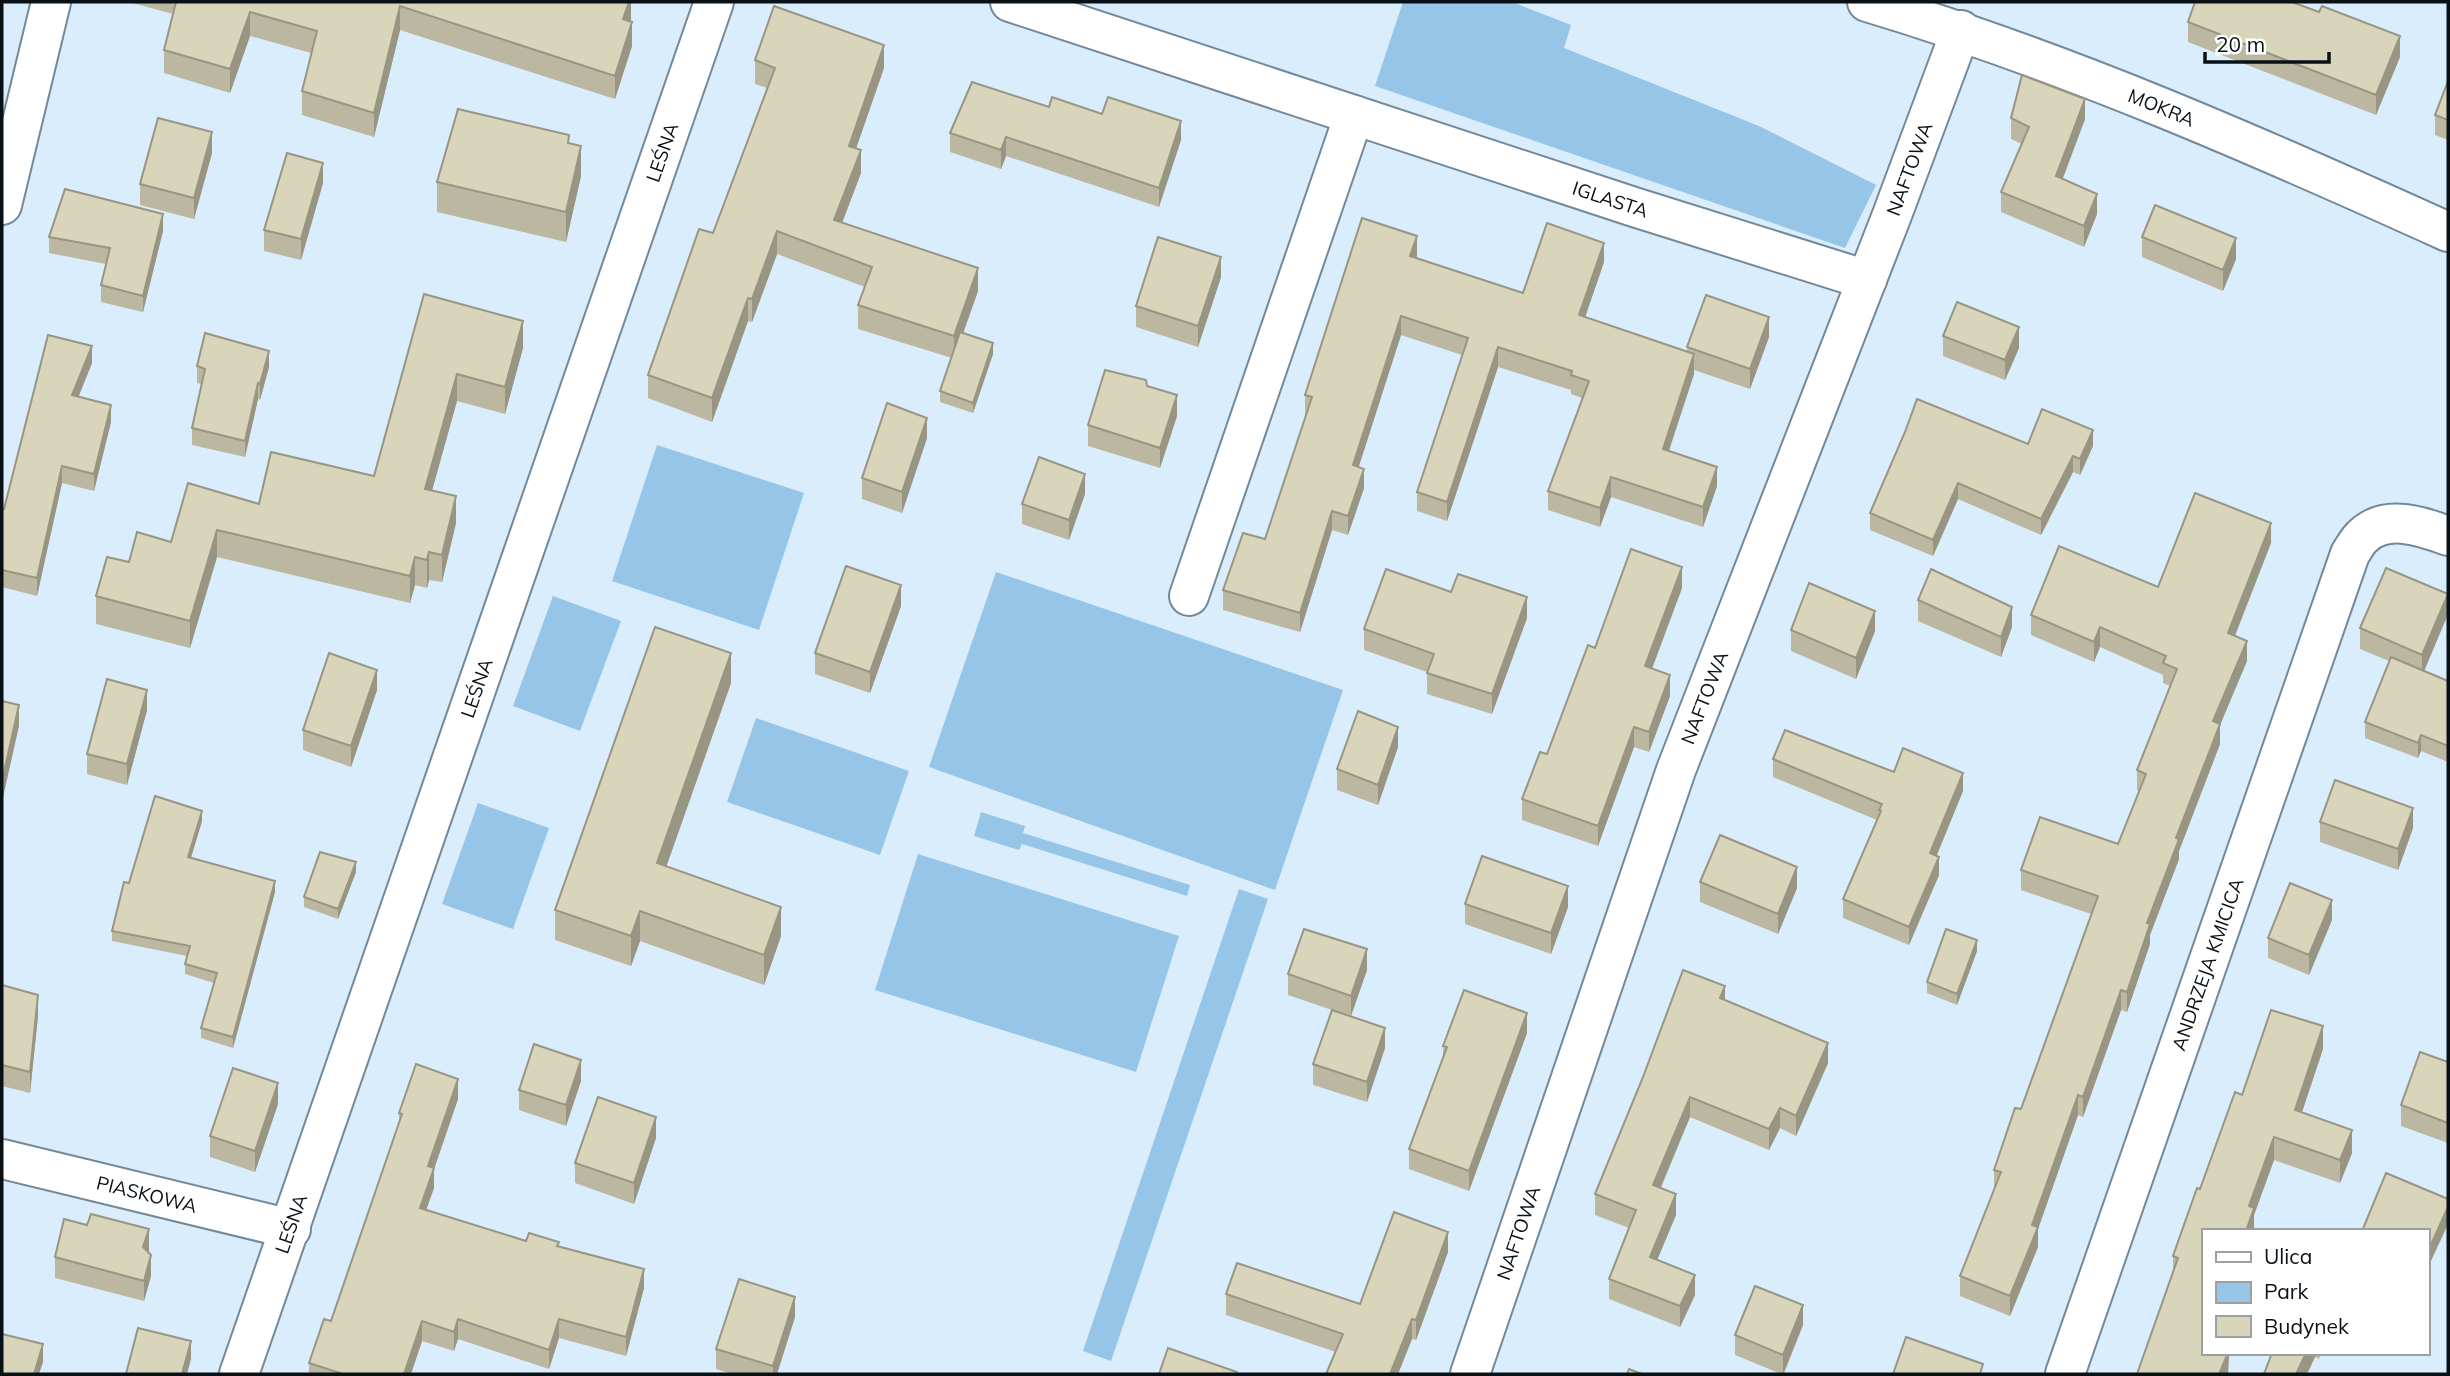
<svg xmlns="http://www.w3.org/2000/svg" width="2450" height="1376" font-family="Mulish,sans-serif">
<style>
.green{fill:#96c5e8}
.lines{fill:none;stroke-linecap:round;stroke-linejoin:round}
.street-casing{stroke:#738999;stroke-width:42}
.street{stroke:#fff;stroke-width:38}
.wall{fill:#bbb7a1}
.shaded-wall{fill:#989583}
.building{fill:#d9d5bb;stroke:#989583;stroke-width:2}
.labels{text-anchor:middle;stroke-width:5;stroke-linejoin:round;paint-order:stroke}
.street-label{font-size:19px;fill:#091117;stroke:#fff}
</style>
<rect width="100%" height="100%" fill="#daedfc"/>
<!-- green -->
<path class="green" d="M 1403,2 L 1512,2 L 1571,25 L 1564,48 L 1759,126 L 1876,185 L 1845,248 L 1375,86 Z
M 657,445 L 804,493 L 759,630 L 612,581 Z
M 996,572 L 1343,690 L 1275,890 L 929,767 Z
M 553,596 L 621,621 L 580,731 L 513,706 Z
M 756,718 L 909,771 L 880,855 L 727,802 Z
M 478,803 L 549,828 L 513,929 L 442,904 Z
M 981,812 L 1025,826 L 1023,833 L 1190,885 L 1187,896 L 1022,844 L 1019,850 L 974,836 Z
M 918,854 L 1179,936 L 1136,1072 L 875,990 Z
M 1239,889 L 1268,899 L 1111,1361 L 1083,1351 Z"/>
<g class="lines">
<defs>
<g id="street">
<path id="s1" d="M 1010,2 L 1634,207 L 1867,280"/>
<path id="s2" d="M 1867,2 C 2067,62 2258,146 2448,232"/>
<path d="M 2,205 L 51,2"/>
<path d="M 1189,596 L 1354,115"/>
<path id="s3" d="M 2,1159 L 291,1229"/>
<path id="s4" d="M 239,1374 L 714,2"/>
<path id="s5" d="M 1470,1374 L 1676,770 L 1892,215 L 1961,30"/>
<path id="s6" d="M 2065,1374 L 2350,554 C 2354,548 2358,540 2363,536 C 2386,514 2422,526 2448,536"/>
</g>
</defs>
<!-- street casing -->
<use href="#street" class="street-casing"/>
<!-- street -->
<use href="#street" class="street"/>
</g>
<!-- wall -->
<path class="wall" d="M 129,2 L 631,2 L 630,21 L 632,46 L 615,99 L 400,30 L 374,137 L 302,115 L 302,91 L 311,53 L 250,36 L 230,93 L 164,73 L 164,50 L 173,14 Z
M 2188,22 L 2400,57 L 2376,115 L 2188,42 Z
M 755,60 L 884,68 L 856,148 L 861,173 L 842,223 L 978,291 L 963,333 L 993,354 L 973,413 L 940,402 L 940,391 L 952,358 L 858,329 L 858,305 L 865,287 L 777,254 L 752,322 L 748,321 L 712,422 L 648,398 L 648,375 L 713,233 L 767,88 L 755,84 Z
M 2448,81 L 2448,140 L 2435,135 L 2435,115 Z
M 1049,107 L 1102,114 L 1181,140 L 1159,207 L 1006,156 L 1001,169 L 950,152 L 950,133 Z
M 2011,118 L 2085,119 L 2062,179 L 2097,214 L 2084,247 L 2001,212 L 2001,192 L 2022,144 L 2011,139 Z
M 569,144 L 581,176 L 566,242 L 437,212 L 437,182 Z
M 212,153 L 194,219 L 140,205 L 140,184 Z
M 323,183 L 301,260 L 264,251 L 264,230 Z
M 163,231 L 143,312 L 101,302 L 101,285 L 106,264 L 49,253 L 49,237 Z
M 2142,237 L 2236,259 L 2223,291 L 2142,257 Z
M 1417,255 L 1417,258 L 1523,293 L 1604,262 L 1585,317 L 1687,352 L 1687,347 L 1769,337 L 1750,389 L 1694,370 L 1694,374 L 1669,451 L 1717,486 L 1703,527 L 1611,497 L 1600,527 L 1548,510 L 1548,491 L 1582,398 L 1571,394 L 1571,390 L 1498,367 L 1447,521 L 1417,511 L 1417,492 L 1462,355 L 1401,335 L 1358,467 L 1364,488 L 1348,535 L 1332,530 L 1300,632 L 1223,610 L 1223,590 L 1265,539 L 1306,415 L 1305,414 L 1305,395 Z
M 1221,277 L 1198,347 L 1136,327 L 1136,306 Z
M 424,294 L 523,348 L 505,414 L 457,401 L 432,490 L 456,523 L 442,582 L 429,580 L 427,588 L 415,585 L 410,603 L 217,557 L 190,648 L 96,624 L 96,596 L 129,562 L 259,504 L 374,476 Z
M 1943,336 L 2019,348 L 2005,380 L 1943,356 Z
M 92,363 L 78,397 L 111,422 L 94,491 L 62,483 L 37,596 L 2,587 L 2,509 L 4,509 Z
M 197,366 L 269,367 L 260,400 L 258,399 L 245,457 L 192,445 L 192,428 L 202,384 L 197,383 Z
M 1147,386 L 1177,416 L 1160,468 L 1088,446 L 1088,425 Z
M 927,438 L 902,513 L 862,499 L 862,478 Z
M 2028,444 L 2093,446 L 2080,475 L 2073,472 L 2041,535 L 1958,499 L 1933,556 L 1870,530 L 1870,513 Z
M 1085,494 L 1069,540 L 1022,524 L 1022,504 Z
M 2271,543 L 2235,636 L 2247,661 L 2220,724 L 2220,744 L 2179,851 L 2179,859 L 2150,935 L 2150,944 L 2127,1012 L 2121,1010 L 2083,1117 L 2078,1115 L 2038,1229 L 2038,1247 L 2010,1316 L 1960,1296 L 1960,1276 L 1994,1190 L 1994,1170 L 2021,1109 L 2091,914 L 2021,890 L 2021,870 L 2118,844 L 2139,791 L 2137,790 L 2137,770 L 2170,686 L 2163,683 L 2163,675 L 2100,647 L 2094,662 L 2031,635 L 2031,615 L 2158,587 Z
M 1682,588 L 1652,669 L 1670,696 L 1649,752 L 1634,747 L 1598,846 L 1522,820 L 1522,799 L 1547,754 L 1595,648 Z
M 1918,600 L 2012,627 L 2001,657 L 1918,621 Z
M 901,606 L 870,693 L 815,674 L 815,653 Z
M 2448,614 L 2424,671 L 2448,681 L 2448,762 L 2421,751 L 2418,758 L 2365,738 L 2365,722 L 2389,661 L 2360,649 L 2360,628 Z
M 1527,618 L 1492,714 L 1427,694 L 1427,672 L 1364,650 L 1364,629 Z
M 1791,630 L 1875,631 L 1856,679 L 1791,651 Z
M 731,683 L 666,867 L 781,936 L 764,985 L 640,941 L 631,966 L 555,940 L 555,910 Z
M 377,690 L 351,767 L 303,750 L 303,730 Z
M 147,710 L 127,785 L 87,774 L 87,754 Z
M 1398,747 L 1378,805 L 1337,790 L 1337,769 Z
M 1773,759 L 1894,772 L 1963,791 L 1936,856 L 1939,875 L 1909,945 L 1843,918 L 1843,899 L 1877,820 L 1773,777 Z
M 202,821 L 191,858 L 275,892 L 233,1048 L 201,1038 L 201,1028 L 214,983 L 185,974 L 185,964 L 187,956 L 112,941 L 112,931 L 129,883 Z
M 2320,822 L 2413,828 L 2398,870 L 2320,842 Z
M 356,872 L 338,919 L 304,907 L 304,897 Z
M 1700,882 L 1797,888 L 1778,934 L 1700,902 Z
M 1465,904 L 1568,907 L 1551,954 L 1465,924 Z
M 2332,920 L 2309,975 L 2268,958 L 2268,938 Z
M 1977,951 L 1957,1005 L 1927,993 L 1927,982 Z
M 1367,970 L 1351,1016 L 1385,1048 L 1367,1102 L 1313,1085 L 1313,1064 L 1332,1010 L 1288,995 L 1288,974 Z
M 2,985 L 38,1016 L 30,1093 L 2,1086 Z
M 1725,1000 L 1828,1063 L 1796,1136 L 1780,1128 L 1769,1150 L 1690,1117 L 1661,1188 L 1676,1215 L 1657,1260 L 1695,1295 L 1680,1327 L 1609,1299 L 1609,1279 L 1629,1228 L 1595,1215 L 1595,1194 Z
M 1527,1033 L 1469,1191 L 1409,1169 L 1409,1149 L 1443,1059 L 1443,1046 Z
M 2323,1049 L 2302,1112 L 2352,1153 L 2340,1183 L 2274,1160 L 2254,1215 L 2254,1231 L 2203,1231 L 2203,1353 L 2229,1353 L 2228,1374 L 2137,1374 L 2173,1273 L 2173,1256 L 2242,1095 Z
M 2448,1062 L 2448,1143 L 2401,1126 L 2401,1105 Z
M 581,1081 L 566,1126 L 519,1110 L 519,1090 Z
M 458,1099 L 434,1169 L 434,1188 L 426,1210 L 526,1241 L 559,1246 L 644,1288 L 626,1356 L 559,1338 L 549,1369 L 458,1339 L 454,1351 L 422,1341 L 411,1374 L 309,1374 L 309,1363 L 331,1321 L 399,1123 L 399,1113 Z
M 278,1104 L 255,1172 L 210,1157 L 210,1136 Z
M 656,1138 L 634,1204 L 575,1183 L 575,1163 Z
M 2448,1199 L 2448,1224 L 2429,1265 L 2427,1264 L 2427,1231 Z
M 87,1225 L 149,1250 L 151,1276 L 144,1301 L 55,1278 L 55,1257 Z
M 1448,1252 L 1416,1340 L 1412,1339 L 1398,1374 L 1326,1374 L 1336,1352 L 1226,1315 L 1226,1294 L 1360,1304 Z
M 795,1317 L 777,1374 L 732,1374 L 716,1369 L 716,1349 Z
M 1803,1325 L 1784,1374 L 1781,1374 L 1735,1355 L 1735,1335 Z
M 2272,1353 L 2321,1353 L 2319,1359 L 2315,1357 L 2307,1374 L 2264,1374 Z"/>
<!-- shaded-wall -->
<path class="shaded-wall" d="M 629,2 L 631,2 L 631,19 L 623,42 L 623,19 Z
M 400,6 L 400,30 L 374,137 L 374,113 Z
M 250,12 L 250,36 L 230,93 L 230,69 Z
M 632,22 L 632,46 L 615,99 L 615,76 Z
M 2400,36 L 2400,57 L 2376,115 L 2376,95 Z
M 884,45 L 884,68 L 849,169 L 849,146 Z
M 2085,99 L 2085,119 L 2056,197 L 2056,176 Z
M 1181,121 L 1181,140 L 1159,207 L 1159,188 Z
M 212,132 L 212,153 L 194,219 L 194,198 Z
M 1006,137 L 1006,156 L 1001,169 L 1001,150 Z
M 581,146 L 581,176 L 566,242 L 566,212 Z
M 861,150 L 861,173 L 834,244 L 834,220 Z
M 323,163 L 323,183 L 301,260 L 301,239 Z
M 2097,194 L 2097,214 L 2084,247 L 2084,226 Z
M 163,214 L 163,231 L 143,312 L 143,296 Z
M 777,231 L 777,254 L 752,322 L 752,299 Z
M 1417,236 L 1417,255 L 1410,275 L 1410,256 Z
M 2236,238 L 2236,259 L 2223,291 L 2223,270 Z
M 1604,243 L 1604,262 L 1579,335 L 1579,315 Z
M 1221,257 L 1221,277 L 1198,347 L 1198,326 Z
M 978,268 L 978,291 L 954,359 L 954,336 Z
M 748,298 L 748,321 L 712,422 L 712,398 Z
M 1401,316 L 1401,335 L 1353,485 L 1353,465 Z
M 1769,317 L 1769,337 L 1750,389 L 1750,369 Z
M 523,321 L 523,348 L 505,414 L 505,387 Z
M 2019,327 L 2019,348 L 2005,380 L 2005,360 Z
M 993,343 L 993,354 L 973,413 L 973,403 Z
M 92,346 L 92,363 L 72,413 L 72,395 Z
M 1498,347 L 1498,367 L 1447,521 L 1447,502 Z
M 269,351 L 269,367 L 260,400 L 260,384 Z
M 1694,354 L 1694,374 L 1663,468 L 1663,449 Z
M 457,374 L 457,401 L 425,516 L 425,489 Z
M 258,383 L 258,399 L 245,457 L 245,441 Z
M 1177,395 L 1177,416 L 1160,468 L 1160,448 Z
M 111,405 L 111,422 L 94,491 L 94,474 Z
M 927,418 L 927,438 L 902,513 L 902,492 Z
M 2093,430 L 2093,446 L 2080,475 L 2080,459 Z
M 2073,456 L 2073,472 L 2041,535 L 2041,519 Z
M 62,466 L 62,483 L 37,596 L 37,578 Z
M 1717,467 L 1717,486 L 1703,527 L 1703,507 Z
M 1364,469 L 1364,488 L 1348,535 L 1348,516 Z
M 1085,474 L 1085,494 L 1069,540 L 1069,520 Z
M 1611,477 L 1611,497 L 1600,527 L 1600,508 Z
M 1958,483 L 1958,499 L 1933,556 L 1933,540 Z
M 456,496 L 456,523 L 442,582 L 442,555 Z
M 1332,511 L 1332,530 L 1300,632 L 1300,613 Z
M 2271,523 L 2271,543 L 2228,653 L 2228,633 Z
M 217,530 L 217,557 L 190,648 L 190,621 Z
M 429,552 L 429,580 L 427,588 L 427,560 Z
M 415,557 L 415,585 L 410,603 L 410,576 Z
M 1682,567 L 1682,588 L 1645,687 L 1645,666 Z
M 901,585 L 901,606 L 870,693 L 870,672 Z
M 2448,594 L 2448,614 L 2422,676 L 2422,655 Z
M 1527,597 L 1527,618 L 1492,714 L 1492,694 Z
M 2012,607 L 2012,627 L 2001,657 L 2001,637 Z
M 1875,611 L 1875,631 L 1856,679 L 1856,658 Z
M 2100,627 L 2100,647 L 2094,662 L 2094,642 Z
M 2247,641 L 2247,661 L 2213,742 L 2213,721 Z
M 731,653 L 731,683 L 657,893 L 657,863 Z
M 377,670 L 377,690 L 351,767 L 351,746 Z
M 1670,675 L 1670,696 L 1649,752 L 1649,732 Z
M 147,690 L 147,710 L 127,785 L 127,764 Z
M 19,705 L 19,726 L 2,802 L 2,781 Z
M 2220,724 L 2220,744 L 2179,851 L 2179,859 L 2150,935 L 2150,944 L 2127,1012 L 2127,992 L 2147,923 L 2176,838 Z
M 1398,727 L 1398,747 L 1378,805 L 1378,785 Z
M 1634,727 L 1634,747 L 1598,846 L 1598,826 Z
M 2421,735 L 2421,751 L 2418,758 L 2418,743 Z
M 1963,773 L 1963,791 L 1930,872 L 1930,853 Z
M 2413,808 L 2413,828 L 2398,870 L 2398,849 Z
M 202,811 L 202,821 L 188,867 L 188,857 Z
M 1939,857 L 1939,875 L 1909,945 L 1909,927 Z
M 356,862 L 356,872 L 338,919 L 338,909 Z
M 1797,867 L 1797,888 L 1778,934 L 1778,914 Z
M 275,881 L 275,892 L 233,1048 L 233,1037 Z
M 1568,886 L 1568,907 L 1551,954 L 1551,933 Z
M 2332,900 L 2332,920 L 2309,975 L 2309,955 Z
M 781,907 L 781,936 L 764,985 L 764,955 Z
M 640,911 L 640,941 L 631,966 L 631,936 Z
M 1977,940 L 1977,951 L 1957,1005 L 1957,994 Z
M 1367,949 L 1367,970 L 1351,1016 L 1351,996 Z
M 1725,986 L 1725,1006 L 1720,998 Z
M 2121,990 L 2121,1010 L 2083,1117 L 2083,1097 Z
M 38,995 L 38,1016 L 30,1093 L 30,1072 Z
M 1527,1013 L 1527,1033 L 1469,1191 L 1469,1171 Z
M 2323,1026 L 2323,1049 L 2295,1133 L 2295,1110 Z
M 1385,1028 L 1385,1048 L 1367,1102 L 1367,1082 Z
M 1828,1043 L 1828,1063 L 1796,1136 L 1796,1116 Z
M 581,1060 L 581,1081 L 566,1126 L 566,1105 Z
M 458,1079 L 458,1099 L 434,1169 L 434,1188 L 420,1227 L 420,1208 L 428,1166 Z
M 278,1083 L 278,1104 L 255,1172 L 255,1151 Z
M 2078,1095 L 2078,1115 L 2038,1229 L 2038,1247 L 2010,1316 L 2010,1296 L 2032,1225 Z
M 1690,1097 L 1690,1117 L 1653,1205 L 1653,1185 Z
M 1780,1108 L 1780,1128 L 1769,1150 L 1769,1129 Z
M 656,1117 L 656,1138 L 634,1204 L 634,1183 Z
M 2352,1130 L 2352,1153 L 2340,1183 L 2340,1160 Z
M 2274,1137 L 2274,1160 L 2254,1215 L 2254,1231 L 2246,1231 L 2249,1206 Z
M 1676,1194 L 1676,1215 L 1650,1277 L 1650,1257 Z
M 2448,1207 L 2448,1224 L 2429,1265 L 2429,1249 Z
M 149,1229 L 149,1250 L 143,1267 L 143,1247 Z
M 1448,1232 L 1448,1252 L 1416,1340 L 1416,1320 Z
M 151,1255 L 151,1276 L 144,1301 L 144,1281 Z
M 644,1269 L 644,1288 L 626,1356 L 626,1337 Z
M 1695,1275 L 1695,1295 L 1680,1327 L 1680,1306 Z
M 795,1297 L 795,1317 L 777,1374 L 773,1374 L 773,1366 Z
M 1803,1305 L 1803,1325 L 1783,1374 L 1783,1355 Z
M 458,1319 L 458,1339 L 454,1351 L 454,1332 Z
M 559,1319 L 559,1338 L 549,1369 L 549,1350 Z
M 1412,1319 L 1412,1339 L 1398,1374 L 1390,1374 Z
M 422,1321 L 422,1341 L 411,1374 L 404,1374 Z
M 191,1341 L 191,1359 L 187,1374 L 182,1374 Z
M 43,1344 L 43,1362 L 39,1374 L 34,1374 Z
M 2228,1353 L 2229,1353 L 2228,1374 L 2219,1374 Z
M 2306,1353 L 2315,1353 L 2315,1357 L 2307,1374 L 2296,1374 Z"/>
<!-- building -->
<path class="building" d="M 176,2 L 629,2 L 623,19 L 632,22 L 615,76 L 400,6 L 374,113 L 302,91 L 317,31 L 250,12 L 230,69 L 164,50 Z
M 2195,2 L 2292,2 L 2319,12 L 2322,6 L 2400,36 L 2376,95 L 2188,22 Z
M 774,6 L 884,45 L 849,146 L 861,150 L 834,220 L 978,268 L 954,336 L 858,305 L 872,267 L 777,231 L 752,299 L 748,298 L 712,398 L 648,375 L 699,229 L 713,233 L 775,68 L 755,60 Z
M 2022,75 L 2085,99 L 2056,176 L 2097,194 L 2084,226 L 2001,192 L 2029,127 L 2011,118 Z
M 2448,81 L 2448,120 L 2435,115 Z
M 972,82 L 1049,107 L 1052,97 L 1102,114 L 1108,97 L 1181,121 L 1159,188 L 1006,137 L 1001,150 L 950,133 Z
M 458,109 L 569,135 L 568,143 L 581,146 L 566,212 L 437,182 Z
M 158,118 L 212,132 L 194,198 L 140,184 Z
M 287,153 L 323,163 L 301,239 L 264,230 Z
M 65,189 L 163,214 L 143,296 L 101,285 L 110,248 L 49,237 Z
M 2155,205 L 2236,238 L 2223,270 L 2142,237 Z
M 1362,218 L 1417,236 L 1410,256 L 1523,293 L 1547,223 L 1604,243 L 1579,315 L 1694,354 L 1663,449 L 1717,467 L 1703,507 L 1611,477 L 1600,508 L 1548,491 L 1589,381 L 1571,375 L 1572,371 L 1498,347 L 1447,502 L 1417,492 L 1468,338 L 1401,316 L 1353,465 L 1364,469 L 1348,516 L 1332,511 L 1300,613 L 1223,590 L 1243,533 L 1265,539 L 1312,397 L 1305,395 Z
M 1158,237 L 1221,257 L 1198,326 L 1136,306 Z
M 424,294 L 523,321 L 505,387 L 457,374 L 425,489 L 456,496 L 442,555 L 429,552 L 427,560 L 415,557 L 410,576 L 217,530 L 190,621 L 96,596 L 107,557 L 129,562 L 137,532 L 171,542 L 188,483 L 259,504 L 271,452 L 374,476 Z
M 1706,295 L 1769,317 L 1750,369 L 1687,347 Z
M 1957,302 L 2019,327 L 2005,360 L 1943,336 Z
M 960,332 L 993,343 L 973,403 L 940,391 Z
M 205,333 L 269,351 L 260,384 L 258,383 L 245,441 L 192,428 L 205,369 L 197,366 Z
M 48,335 L 92,346 L 72,395 L 111,405 L 94,474 L 62,466 L 37,578 L 2,570 L 2,509 L 4,509 Z
M 1105,370 L 1146,380 L 1147,386 L 1177,395 L 1160,448 L 1088,425 Z
M 1917,399 L 2028,444 L 2042,409 L 2093,430 L 2080,459 L 2073,456 L 2041,519 L 1958,483 L 1933,540 L 1870,513 L 1905,432 Z
M 887,403 L 927,418 L 902,492 L 862,478 Z
M 1039,457 L 1085,474 L 1069,520 L 1022,504 Z
M 2195,493 L 2271,523 L 2228,633 L 2247,641 L 2213,721 L 2220,724 L 2176,838 L 2179,839 L 2147,923 L 2150,924 L 2127,992 L 2121,990 L 2083,1097 L 2078,1095 L 2032,1225 L 2038,1227 L 2010,1296 L 1960,1276 L 2001,1172 L 1994,1170 L 2015,1108 L 2021,1109 L 2098,896 L 2021,870 L 2040,817 L 2118,844 L 2146,774 L 2137,770 L 2177,669 L 2163,663 L 2166,656 L 2100,627 L 2094,642 L 2031,615 L 2059,546 L 2158,587 Z
M 1631,549 L 1682,567 L 1645,666 L 1670,675 L 1649,732 L 1634,727 L 1598,826 L 1522,799 L 1540,752 L 1547,754 L 1588,645 L 1595,648 Z
M 846,566 L 901,585 L 870,672 L 815,653 Z
M 2386,568 L 2448,594 L 2422,655 L 2360,628 Z
M 1386,569 L 1451,592 L 1458,574 L 1527,597 L 1492,694 L 1427,673 L 1434,654 L 1364,629 Z
M 1931,569 L 2012,607 L 2001,637 L 1918,600 Z
M 1809,583 L 1875,611 L 1856,658 L 1791,630 Z
M 655,627 L 731,653 L 657,863 L 781,907 L 764,955 L 640,911 L 631,936 L 555,910 Z
M 329,653 L 377,670 L 351,746 L 303,730 Z
M 2391,657 L 2448,681 L 2448,746 L 2421,735 L 2418,743 L 2365,722 Z
M 107,679 L 147,690 L 127,764 L 87,754 Z
M 2,701 L 19,705 L 2,781 Z
M 1358,711 L 1398,727 L 1378,785 L 1337,769 Z
M 1785,730 L 1894,772 L 1903,748 L 1963,773 L 1930,853 L 1939,857 L 1909,927 L 1843,899 L 1881,811 L 1879,810 L 1882,804 L 1773,759 Z
M 2335,780 L 2413,808 L 2398,849 L 2320,822 Z
M 155,796 L 202,811 L 188,857 L 275,881 L 233,1037 L 201,1028 L 217,973 L 185,964 L 190,946 L 112,931 L 124,882 L 129,883 Z
M 1720,835 L 1797,867 L 1778,914 L 1700,882 Z
M 320,852 L 356,862 L 338,909 L 304,897 Z
M 1482,856 L 1568,886 L 1551,933 L 1465,904 Z
M 2290,883 L 2332,900 L 2309,955 L 2268,938 Z
M 1304,929 L 1367,949 L 1351,996 L 1288,974 Z
M 1946,929 L 1977,940 L 1957,994 L 1927,982 Z
M 1683,970 L 1725,986 L 1720,998 L 1828,1043 L 1796,1116 L 1780,1108 L 1769,1129 L 1690,1097 L 1653,1185 L 1676,1194 L 1650,1257 L 1695,1275 L 1680,1306 L 1609,1279 L 1636,1210 L 1595,1194 L 1643,1077 Z
M 2,985 L 38,995 L 30,1072 L 2,1065 Z
M 1464,990 L 1527,1013 L 1469,1171 L 1409,1149 L 1447,1047 L 1443,1046 Z
M 1332,1010 L 1385,1028 L 1367,1082 L 1313,1064 Z
M 2271,1010 L 2323,1026 L 2295,1110 L 2352,1130 L 2340,1160 L 2274,1137 L 2249,1206 L 2254,1208 L 2246,1231 L 2203,1231 L 2203,1353 L 2228,1353 L 2219,1374 L 2137,1374 L 2178,1258 L 2173,1256 L 2197,1188 L 2200,1189 L 2235,1092 L 2242,1095 Z
M 534,1044 L 581,1060 L 566,1105 L 519,1090 Z
M 2420,1052 L 2448,1062 L 2448,1123 L 2401,1105 Z
M 416,1064 L 458,1079 L 428,1166 L 434,1168 L 420,1208 L 526,1241 L 529,1233 L 559,1242 L 557,1246 L 644,1269 L 626,1337 L 559,1319 L 549,1350 L 458,1319 L 454,1332 L 422,1321 L 404,1374 L 343,1374 L 309,1363 L 324,1319 L 331,1321 L 402,1114 L 399,1113 Z
M 233,1068 L 278,1083 L 255,1151 L 210,1136 Z
M 598,1097 L 656,1117 L 634,1183 L 575,1163 Z
M 2386,1173 L 2448,1199 L 2448,1207 L 2429,1249 L 2427,1248 L 2427,1231 L 2362,1231 Z
M 1394,1212 L 1448,1232 L 1416,1320 L 1412,1319 L 1390,1374 L 1326,1374 L 1343,1334 L 1226,1294 L 1237,1263 L 1360,1304 Z
M 91,1214 L 149,1229 L 143,1247 L 151,1255 L 144,1281 L 55,1257 L 64,1219 L 87,1225 Z
M 739,1279 L 795,1297 L 773,1366 L 716,1349 Z
M 1755,1286 L 1803,1305 L 1783,1355 L 1735,1335 Z
M 138,1328 L 191,1341 L 182,1374 L 126,1374 Z
M 2,1334 L 43,1344 L 34,1374 L 2,1374 Z
M 1906,1337 L 1983,1364 L 1980,1374 L 1893,1374 Z
M 1168,1348 L 1237,1372 L 1236,1374 L 1159,1374 Z
M 2272,1353 L 2306,1353 L 2296,1374 L 2264,1374 Z
M 1629,1369 L 1642,1374 L 1627,1374 Z"/>
<g class="labels">
<!-- street labels -->
<g class="street-label">
<text dy="7" stroke="none"><textPath href="#s2" startOffset="313">MOKRA</textPath></text>
<text dy="7" stroke="none"><textPath href="#s4" startOffset="1293">LEŚNA</textPath></text>
<text dy="7" stroke="none"><textPath href="#s5" startOffset="1283">NAFTOWA</textPath></text>
<text dy="7" stroke="none"><textPath href="#s1" startOffset="632">IGLASTA</textPath></text>
<text dy="7" stroke="none"><textPath href="#s4" startOffset="726">LEŚNA</textPath></text>
<text dy="7" stroke="none"><textPath href="#s5" startOffset="716">NAFTOWA</textPath></text>
<text dy="7" stroke="none"><textPath href="#s6" startOffset="434">ANDRZEJA KMICICA</textPath></text>
<text dy="7" stroke="none"><textPath href="#s3" startOffset="149">PIASKOWA</textPath></text>
<text dy="7" stroke="none"><textPath href="#s4" startOffset="159">LEŚNA</textPath></text>
<text dy="7" stroke="none"><textPath href="#s5" startOffset="149">NAFTOWA</textPath></text>
</g>
</g>
<!-- border -->
<rect width="2450" height="1376" fill="none" stroke="#091117" stroke-width="7"/>
<!-- legend -->
<rect x="2202" y="1229" width="228" height="126" fill="#ffffff" stroke="#9da0a2" stroke-width="2"/>
<rect x="2216" y="1252" width="35" height="10" fill="#ffffff" stroke="#9da0a2" stroke-width="2"/>
<text x="2264" y="1264" font-size="21" fill="#091117">Ulica</text>
<rect x="2216" y="1282" width="35" height="21" fill="#96c5e8" stroke="#9da0a2" stroke-width="2"/>
<text x="2264" y="1299" font-size="21" fill="#091117">Park</text>
<rect x="2216" y="1316" width="35" height="21" fill="#d9d5bb" stroke="#9da0a2" stroke-width="2"/>
<text x="2264" y="1334" font-size="21" fill="#091117">Budynek</text>
<!-- scale -->
<path d="M2205 52v10h124v-10" fill="none" stroke="#091117" stroke-width="3.5"/>
<text x="2216" y="52" font-size="21" fill="#091117" stroke="#ffffff" stroke-width="5" paint-order="stroke">20 m</text>
</svg>
